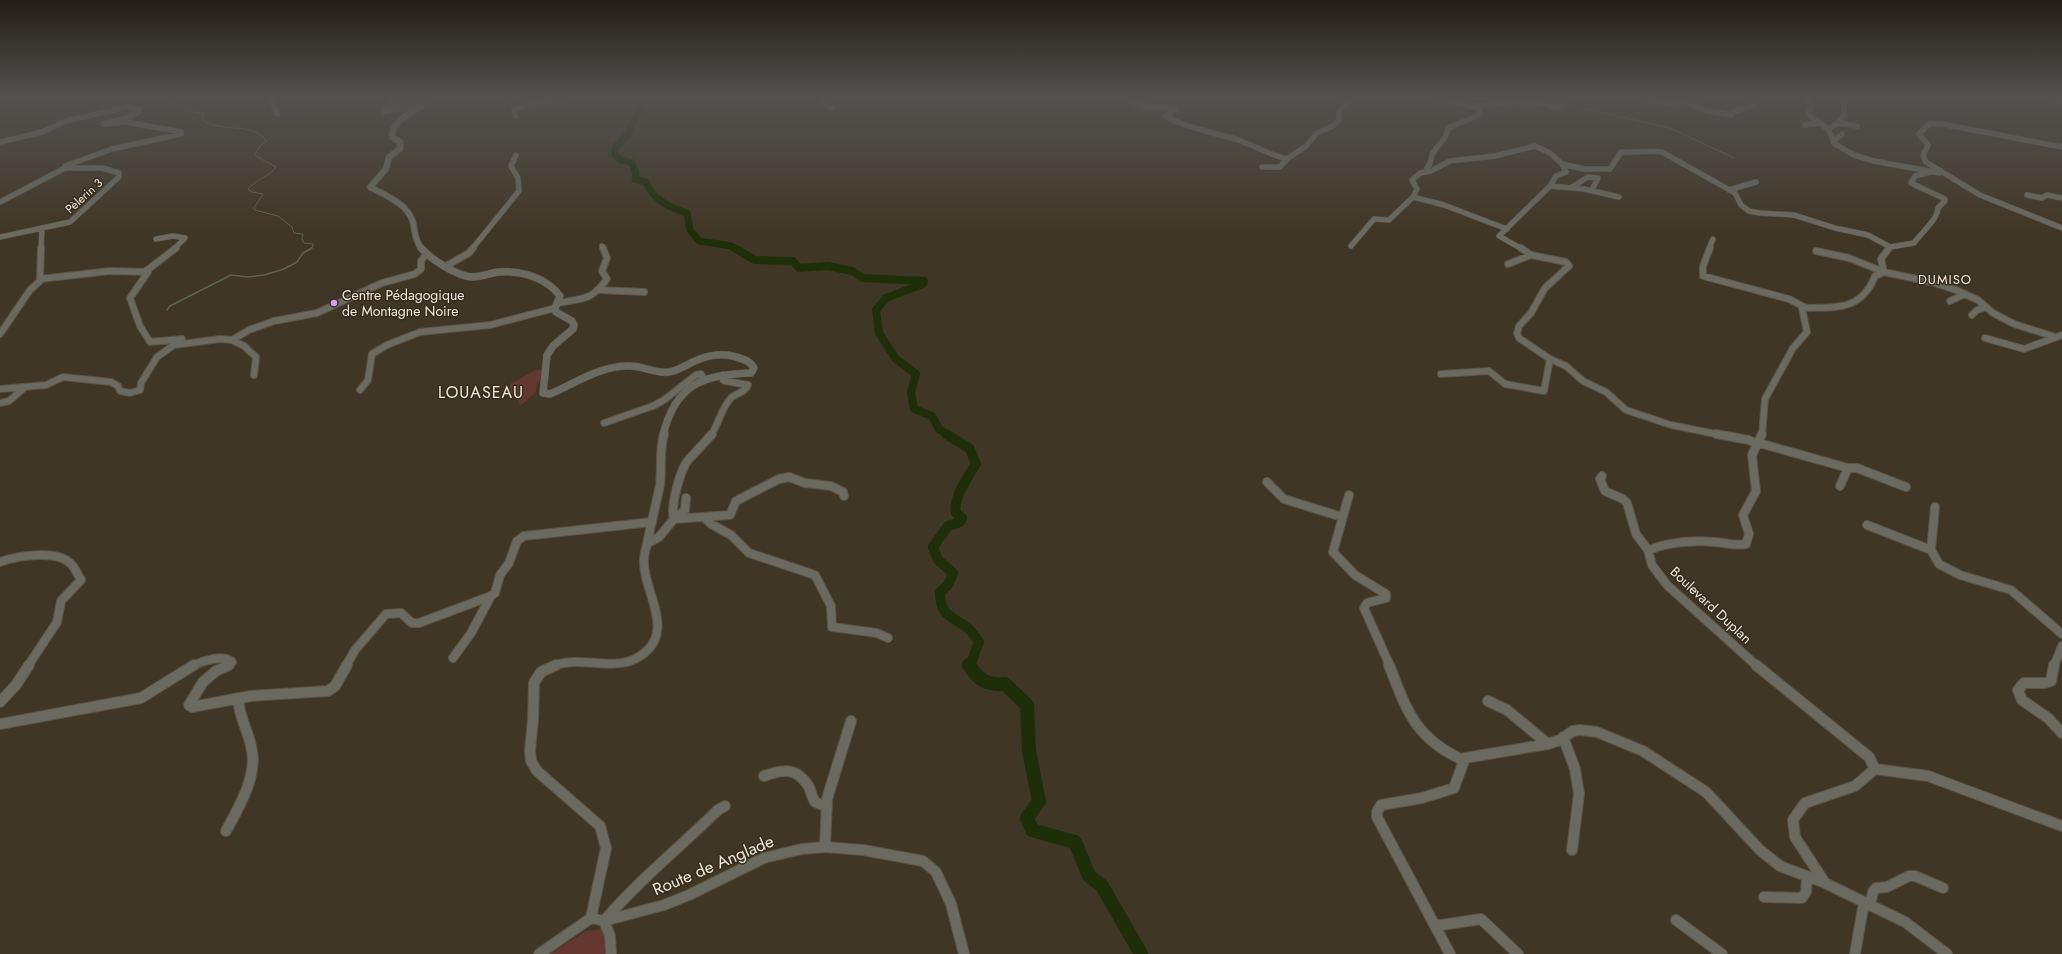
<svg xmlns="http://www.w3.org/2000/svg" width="2062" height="954" font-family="Jost,sans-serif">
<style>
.green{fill:#643731}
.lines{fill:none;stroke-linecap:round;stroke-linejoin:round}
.stream-far1{stroke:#5d664a;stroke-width:1}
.stream{stroke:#5d664a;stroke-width:1.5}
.river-far3{stroke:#1d2e09;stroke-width:7}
.river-far2{stroke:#1d2e09;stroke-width:8}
.river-far1{stroke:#1d2e09;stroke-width:10}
.river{stroke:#1d2e09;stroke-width:14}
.minor-far3-casing{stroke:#5c5343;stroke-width:6}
.minor-far2-casing{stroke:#5c5343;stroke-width:8}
.minor-far1-casing{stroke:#5c5343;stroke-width:10}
.minor-casing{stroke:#5c5343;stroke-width:12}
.tertiary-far3-casing{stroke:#5c5343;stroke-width:7}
.tertiary-far2-casing{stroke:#5c5343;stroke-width:8}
.tertiary-far1-casing{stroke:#5c5343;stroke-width:10}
.tertiary-casing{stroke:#5c5343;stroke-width:12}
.minor-far3{stroke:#6a6a61;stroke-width:5}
.minor-far2{stroke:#6a6a61;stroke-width:6}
.minor-far1{stroke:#6a6a61;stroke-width:8}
.minor{stroke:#6a6a61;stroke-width:10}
.tertiary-far3{stroke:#6a6a61;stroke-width:5.5}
.tertiary-far2{stroke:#6a6a61;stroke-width:7}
.tertiary-far1{stroke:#6a6a61;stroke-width:8}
.tertiary{stroke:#6a6a61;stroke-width:10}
.poi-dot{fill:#d89af8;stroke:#362c1c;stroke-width:1.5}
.labels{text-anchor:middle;stroke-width:3;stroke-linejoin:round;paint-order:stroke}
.far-street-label{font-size:12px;fill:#f1eae0;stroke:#362c1c}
.far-quarter-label{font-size:13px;letter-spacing:1px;fill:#f1eae0;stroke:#362c1c}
.poi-label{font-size:14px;fill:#f1eae0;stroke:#362c1c;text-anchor:start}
.street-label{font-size:14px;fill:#f1eae0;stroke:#362c1c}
.quarter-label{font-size:16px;letter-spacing:1px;fill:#f1eae0;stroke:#362c1c}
.near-street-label{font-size:17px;fill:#f1eae0;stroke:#362c1c}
</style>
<rect width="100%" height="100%" fill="#403625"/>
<!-- green -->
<path class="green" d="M 536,370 L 542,370 L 543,374 L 537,384 L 536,392 L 520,406 L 517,397 L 509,392 L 510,384 Z
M 603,929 L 607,931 L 609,954 L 550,954 L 586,931 Z"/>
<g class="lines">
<!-- stream-far1 -->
<path class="stream-far1" d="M 170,99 L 182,109 L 204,114 L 202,120 C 225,134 248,120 267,141 L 260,146 L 254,155 L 276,167 C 269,177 256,179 248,189 L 252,192 L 263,194 L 254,208 L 255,210 L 278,216 L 292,227 L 294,233 L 303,234 L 302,239 L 304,243 L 313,244 L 313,247 L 310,249
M 1552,99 L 1561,102
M 1565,104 L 1670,128 L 1734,158"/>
<!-- stream -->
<path class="stream" d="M 167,310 L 170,306 L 231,275 L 248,277 L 264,275 L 284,269 L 297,262 L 303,253 L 312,248"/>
<!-- river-far3 -->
<path class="river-far3" d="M 651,99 L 640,106 L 628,134 L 615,148 L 615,155 L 620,160 L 631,162 L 636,173 L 635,179 L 646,182 C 653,200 669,207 687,213 L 690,230 L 699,241 L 731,246 L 736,249"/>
<!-- river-far2 -->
<path class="river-far2" d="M 734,248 L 755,260 L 793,261 L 799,268 L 828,266 L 852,271 L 863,278 L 924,281 L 923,284 L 886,298 L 876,310 L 879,333 L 896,359 L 916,374 L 911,392 L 914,409 L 932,416 L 939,429 L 948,435"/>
<!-- river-far1 -->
<path class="river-far1" d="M 946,434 L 970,449 L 976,464 C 968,477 953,497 956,513 L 962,518 L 960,522 L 948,526 L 933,547 L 938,560 L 953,573 L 948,585 L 940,592 C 940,617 953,616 969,629 C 973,633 976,638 979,642 L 970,666"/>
<!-- river -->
<path class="river" d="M 969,665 C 979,681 987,685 1005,684 L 1027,705 L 1029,751 L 1039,801 L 1027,818 L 1032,830 L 1075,842 L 1089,876 L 1102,886 L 1141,954"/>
<defs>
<path id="minor-far3" d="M 271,99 L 277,114
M 824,99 L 822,102 L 832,108
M 1646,99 L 1668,104 L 1683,101 L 1707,111 L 1731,115 L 1736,111 L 1755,105
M 1807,99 L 1812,106 L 1808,114 L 1828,129 L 1835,144 L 1854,155 L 1874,161 L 1940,173
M 1132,102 L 1148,107 L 1170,107 L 1175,109 L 1165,116 C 1188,129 1214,132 1238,140 C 1255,146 1270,155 1287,159
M 1474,106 L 1516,102 L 1541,103 L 1555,107 L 1564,104 L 1561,99
M 516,116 L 514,110 L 532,102 L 563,99
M 1838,123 L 1844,116 L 1844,103 L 1842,99
M 1805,125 L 1820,123
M 1828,129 L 1838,123 L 1857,126
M 0,142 L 42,132 L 66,121 L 127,107 L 139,109 L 139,112 L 129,117 L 103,124 L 126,122 L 181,132 L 181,134 L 112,149 L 65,166 L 65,168 L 102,168 L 119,173 L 119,177 L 70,222 L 0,237
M 1833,142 L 1842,134
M 2062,147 L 1942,124 L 1929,124 L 1919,134 L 1928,145 L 1923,156 L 1926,162 L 1980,195 L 2062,228
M 1562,164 L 1584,169 L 1610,169 L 1621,152 C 1635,153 1648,150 1662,152 L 1735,193 L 1741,205 L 1749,211 L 1760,213 L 1794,215 L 1835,228 L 1868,235 L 1890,247 L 1889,249
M 1262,167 L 1280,167 L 1287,159 L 1306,146 L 1317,133 L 1333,126 L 1339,120 L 1339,111 L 1351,99
M 1429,171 L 1427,168 C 1432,163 1430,159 1433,153 C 1439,142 1446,142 1448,128 L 1477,116 L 1480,108 L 1439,99
M 1550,186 L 1584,189 L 1619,197
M 1572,187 L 1588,177 L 1598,178 L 1592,190
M 1729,190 L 1756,182
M 2027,195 L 2042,198 L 2047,195 L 2062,198
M 1413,197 L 1444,205 L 1507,229
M 0,202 L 65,168
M 156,239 L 173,236 L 185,238 L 174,249
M 602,246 L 603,249
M 1351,246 L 1374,219 L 1389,220 L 1413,197 L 1417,189 L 1412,180 L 1420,173 L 1431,171 L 1450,161 L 1495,156 L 1535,146 L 1550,153 L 1562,164 L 1566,172 L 1556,176 L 1550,186 L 1499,236 L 1522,249
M 1890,247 L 1914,243 C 1921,233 1938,219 1938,208 L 1945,201 L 1945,199 L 1911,183 L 1915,176 L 1930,172
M 41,249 L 42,229
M 472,249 L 519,191 L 518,178 L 511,166 L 516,155
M 1709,249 L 1713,239"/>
<path id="minor-far2" d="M 1521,248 L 1531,255 L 1566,262 L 1569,266 L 1545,288 L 1531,313 L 1519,326 L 1517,333 L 1519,338 L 1550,359 L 1566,366 L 1583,381 L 1606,392 L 1626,410 L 1671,425 L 1721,435
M 1710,248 L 1703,266 L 1703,276 L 1789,299 L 1804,307
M 1816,251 L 1849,258 L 1884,272 L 1931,282 L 1956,290 L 1978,300 L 1993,313 L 2014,324 L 2056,337
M 1508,264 L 1531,255
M 446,266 L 469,253 L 473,248
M 146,271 L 176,248
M 40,279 L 110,271 L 148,272 L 130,298 L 140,326 L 150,342 L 182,339
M 599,290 L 644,292
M 1950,301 L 1965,294
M 558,303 C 583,298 591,301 607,279 L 602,271 L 607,258 L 603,248
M 1972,315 L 1977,310 L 1986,307
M 0,334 L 30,290 L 40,281 L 41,248
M 1985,338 L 2024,349 L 2062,335
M 232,340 L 244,346 L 256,357 L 254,375
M 1441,374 L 1489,371 L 1505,384 L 1544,391 L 1550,359
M 0,389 L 46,385 L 63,377 L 111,382 L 118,386 L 120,391 L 130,393 L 140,390 L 141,383 L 157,357 L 174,345 L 220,339 L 232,340 L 249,330 L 274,321 L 317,313 L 382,283 L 415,274 L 421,269 L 421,261 L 426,254
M 360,390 L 368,380 L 372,354 L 387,345 L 420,332 L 490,325 L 555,308
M 0,403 L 9,401 L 24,388
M 604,423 L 653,406 L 664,400 L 696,375 L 701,374 L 704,379
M 711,435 C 719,424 721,408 731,398 C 736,393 746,392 748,385 L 725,381 L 723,380 L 723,375
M 1762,435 L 1765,399 L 1793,348 L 1807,332 L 1802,308 C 1834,307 1861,312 1875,276 L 1884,272 L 1881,259 L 1889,248"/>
<path id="minor-far1" d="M 1716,434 L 1749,440 L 1758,445
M 1759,443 L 1848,468 L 1857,468 L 1906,487
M 1602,476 L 1600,479 L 1605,491 L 1623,499 L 1627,503 L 1636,534 L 1648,550
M 1267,482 L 1284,499 L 1342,517
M 1840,486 L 1848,468
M 1349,495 L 1333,552 L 1355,575 L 1386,594 L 1386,598 L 1367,603 L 1364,608 L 1390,666
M 686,498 L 685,510 L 674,519 L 730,515 L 736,501 L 779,479 L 789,477 L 805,483 L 831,486 L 843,492 L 844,496
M 1935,507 L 1931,550 L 1939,564 L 1960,575 L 2011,590 L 2062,634
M 705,518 L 711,524 L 731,535 L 749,553 L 815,575 L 831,606 L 832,627 L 877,633 L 888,638
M 1867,525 L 1931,550
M 648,543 L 659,537 L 674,519 C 670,507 680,469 689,459 C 697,451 704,443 712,434
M 0,562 C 17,556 57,549 71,564 C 75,568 78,575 81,580 L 61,601 L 57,622 L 28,666
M 453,658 L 471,633 L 491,596
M 192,666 C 202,661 223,654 232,662 L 228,666
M 346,666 L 355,650 L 386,614 L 401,613 L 412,623 L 419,623 L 491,596 L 495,593 L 500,575 L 509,563 L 517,541 L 524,536 L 652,522
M 1757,666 L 1667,585 L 1652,565 L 1648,550 C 1670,542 1692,540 1715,542 C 1726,543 1735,546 1746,544 L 1749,534 L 1743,515 L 1756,491 L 1752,455 L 1762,434
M 2054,666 L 2062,646"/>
<path id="minor" d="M 229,665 L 216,671 L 203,682 L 189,705 L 192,707 L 251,696 L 328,691 L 335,686 L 347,665
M 1389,665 C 1407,711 1415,738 1463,760
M 1756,665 L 1869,757 L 1875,769 L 1855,786 L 1805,803 L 1793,820 L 1795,837 L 1825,883 L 1905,922 L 1947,954
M 2054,665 L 2051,681 L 2045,683 L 2024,683 L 2018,690 L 2022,700 L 2048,718 L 2062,733
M 1488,701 L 1507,710 L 1548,744
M 0,702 L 16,685 L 29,665
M 0,724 L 141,698 L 194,665
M 1563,737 L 1575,769 L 1579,794 L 1572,850
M 1875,769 L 1928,776 L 2062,826
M 764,776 C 783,769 797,767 809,787 C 811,792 812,797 815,802 L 827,807
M 226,831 C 239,807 259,774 251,746 C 247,728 239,717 238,698
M 825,847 L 827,799 L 851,721
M 1764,897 L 1802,898 L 1806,892 L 1807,877
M 1870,905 L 1873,892 L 1876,888 L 1887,887 L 1909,876 L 1915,876 L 1943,888
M 1676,920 L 1722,954
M 1435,926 L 1481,919 L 1518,954
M 611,954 L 610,936 L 604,921 C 638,881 680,847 718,810 L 725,806
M 1450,954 L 1377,817 L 1377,812 L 1381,805 L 1422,798 L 1454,788 L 1465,758 L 1548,744 L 1560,740 L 1573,731 L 1580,730 L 1597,732 L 1643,751 L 1706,792 L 1760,850 L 1780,866 L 1825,883
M 1855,954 L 1864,902"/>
<path id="tertiary-far3" d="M 396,99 L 384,109 L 385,111 L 415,105 L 422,106 C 410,114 392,120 392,137 L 400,142 L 400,149 L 389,157 L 386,169 L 370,187 C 386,196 407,203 413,222 C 415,232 415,241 422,249
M 2056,99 L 2062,101"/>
<path id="tertiary-far2" d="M 421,248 C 431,259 456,276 472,277 C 481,277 490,273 499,272 C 521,270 547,278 560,296 L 555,308 L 556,312 L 572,321 L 574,325 L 573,329 L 553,346 L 547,355 L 543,393 L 550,394 C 576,383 601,365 630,366 C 644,366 656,374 669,372 C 677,371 682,367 689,364 C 703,356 721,352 736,357 C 744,359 750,361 754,368 L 751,373 C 703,375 676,383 663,435"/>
<path id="tertiary-far1" d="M 554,666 C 579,655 610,671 635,659 C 681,635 642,592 644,560 C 644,552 647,546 648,539 C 652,521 656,503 660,485 C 662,468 659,451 664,434"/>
<path id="tertiary" d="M 556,665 L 541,672 L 534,683 L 533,720 L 530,750 L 531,761 L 537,771 L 600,826 L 606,848 L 591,918 L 604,921 L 664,905 L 689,895 L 764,858 L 802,849 L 825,847 L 863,850 L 923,861 L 936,872 L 951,904 L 964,954
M 539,954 L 591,918"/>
</defs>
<!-- minor-far3 casing -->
<use href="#minor-far3" class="minor-far3-casing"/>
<!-- minor-far2 casing -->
<use href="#minor-far2" class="minor-far2-casing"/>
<!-- minor-far1 casing -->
<use href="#minor-far1" class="minor-far1-casing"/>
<!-- minor casing -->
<use href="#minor" class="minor-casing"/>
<!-- tertiary-far3 casing -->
<use href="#tertiary-far3" class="tertiary-far3-casing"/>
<!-- tertiary-far2 casing -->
<use href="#tertiary-far2" class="tertiary-far2-casing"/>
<!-- tertiary-far1 casing -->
<use href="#tertiary-far1" class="tertiary-far1-casing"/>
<!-- tertiary casing -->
<use href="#tertiary" class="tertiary-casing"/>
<!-- minor-far3 -->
<use href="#minor-far3" class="minor-far3"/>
<!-- minor-far2 -->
<use href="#minor-far2" class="minor-far2"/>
<!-- minor-far1 -->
<use href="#minor-far1" class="minor-far1"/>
<!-- minor -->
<use href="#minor" class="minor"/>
<!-- tertiary-far3 -->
<use href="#tertiary-far3" class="tertiary-far3"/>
<!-- tertiary-far2 -->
<use href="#tertiary-far2" class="tertiary-far2"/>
<!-- tertiary-far1 -->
<use href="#tertiary-far1" class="tertiary-far1"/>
<!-- tertiary -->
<use href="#tertiary" class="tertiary"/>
</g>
<!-- sky -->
<linearGradient id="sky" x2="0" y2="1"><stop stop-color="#231e14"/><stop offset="0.42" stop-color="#535251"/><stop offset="1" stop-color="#535251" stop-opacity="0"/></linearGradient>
<rect width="2062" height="233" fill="url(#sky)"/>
<!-- markers -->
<circle class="poi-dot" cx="334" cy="303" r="4"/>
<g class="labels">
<!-- far-street labels -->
<g class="far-street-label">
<text transform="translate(84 196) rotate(-42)" y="4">Pèlerin 3</text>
</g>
<!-- far-quarter labels -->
<g class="far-quarter-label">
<text x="1945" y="284">DUMISO</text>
</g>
<!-- poi labels -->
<g class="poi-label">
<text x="342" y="300">Centre Pédagogique<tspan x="342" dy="16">de Montagne Noire</tspan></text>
</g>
<!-- street labels -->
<g class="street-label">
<text transform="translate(1711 605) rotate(43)" y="5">Boulevard Duplan</text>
</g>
<!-- quarter labels -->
<g class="quarter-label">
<text x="481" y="398">LOUASEAU</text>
</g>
<!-- near-street labels -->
<g class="near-street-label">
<text transform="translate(713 865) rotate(-23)" y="6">Route de Anglade</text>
</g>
</g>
</svg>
